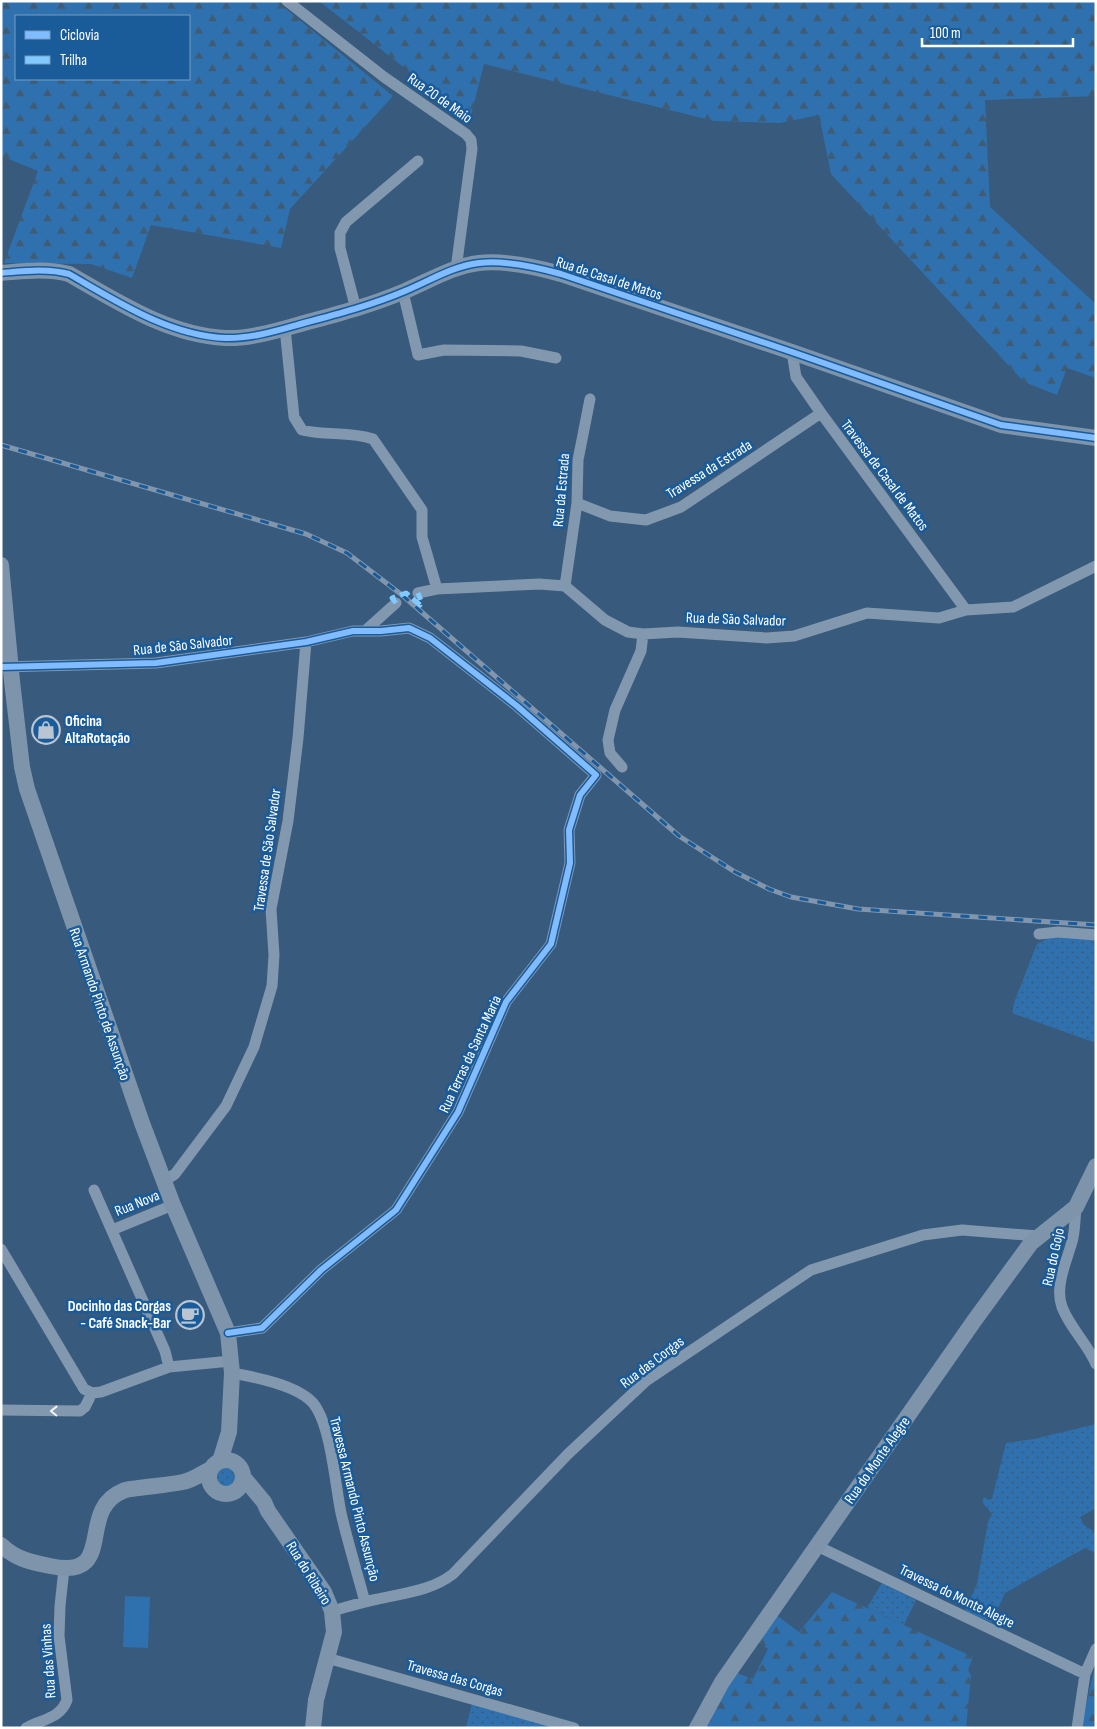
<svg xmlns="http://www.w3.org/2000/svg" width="1097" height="1729" font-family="'Sofia Sans Condensed',sans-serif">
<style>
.green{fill:url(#green-dots)}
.forest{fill:url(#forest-firs);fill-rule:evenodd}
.pitch{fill:#2f71af}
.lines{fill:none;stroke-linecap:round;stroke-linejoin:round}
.street{stroke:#8298af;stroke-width:11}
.secondary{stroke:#7d94ab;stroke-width:16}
.rail-casing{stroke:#8196ad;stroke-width:5}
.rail{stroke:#1a5b9a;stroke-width:3;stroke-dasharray:9;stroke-linecap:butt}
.quiet{stroke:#80caff;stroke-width:5;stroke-dasharray:10 5;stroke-linecap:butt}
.cycleway-casing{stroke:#1a5b9a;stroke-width:9}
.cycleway{stroke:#80bcff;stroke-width:6}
.oneway{stroke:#f2f5f7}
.labels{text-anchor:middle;stroke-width:5;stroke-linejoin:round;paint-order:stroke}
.street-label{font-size:15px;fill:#fff;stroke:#1a5b9a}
.poi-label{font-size:15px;font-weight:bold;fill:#fff;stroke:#1a5b9a;text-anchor:start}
</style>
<defs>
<pattern id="green-dots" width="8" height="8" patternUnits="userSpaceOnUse" patternTransform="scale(1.25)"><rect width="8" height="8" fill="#2f71af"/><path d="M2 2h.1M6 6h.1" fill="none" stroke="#405b74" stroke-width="1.8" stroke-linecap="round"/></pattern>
<pattern id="forest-firs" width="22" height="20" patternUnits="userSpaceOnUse" patternTransform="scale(1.25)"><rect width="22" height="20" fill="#2f71af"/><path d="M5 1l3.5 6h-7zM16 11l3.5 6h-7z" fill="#405b74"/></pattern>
</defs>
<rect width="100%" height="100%" fill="#375a7d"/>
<!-- green -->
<path class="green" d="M 1054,935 L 1096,937 L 1096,1043 L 1012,1013 L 1015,1000 L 1037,944 Z
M 1096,1424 L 1096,1508 L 1080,1517 L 1084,1525 L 1096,1533 L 1096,1553 L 1085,1548 L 1005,1593 L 993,1619 L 993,1623 L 965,1611 L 977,1584 L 988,1522 L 992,1514 L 982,1502 L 984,1497 L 988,1500 L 992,1499 L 1006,1443 L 1034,1439 Z
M217 1477a9 9 0 1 1 18 0a9 9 0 1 1-18 0Z
M 882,1583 L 916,1600 L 904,1625 L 867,1608 Z
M 472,1703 L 557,1728 L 466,1728 Z"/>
<!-- forest -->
<path class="forest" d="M 1,1 L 276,1 L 393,96 L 290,209 L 281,248 L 151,225 L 132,278 L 91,264 L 4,263 L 38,171 L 1,156 ZM 16,16 L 189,16 L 189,79 L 16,79 Z
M 319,1 L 1096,1 L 1096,96 L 985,100 L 990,207 L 1096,304 L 1096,378 L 1067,368 L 1057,395 L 1024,382 L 831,174 L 819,115 L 780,123 L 714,121 L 484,64 L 470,119 Z
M 832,1592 L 973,1657 L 968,1670 L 971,1676 L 966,1728 L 704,1728 L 734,1672 L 753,1679 L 768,1649 L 757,1641 L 775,1614 L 799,1632 Z
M 1096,1662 L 1096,1728 L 1082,1728 L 1082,1723 Z"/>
<!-- pitch -->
<path class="pitch" d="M 125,1596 L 150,1597 L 148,1648 L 123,1647 Z"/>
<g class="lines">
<!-- street -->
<path class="street" d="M 287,1 L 384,77 L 466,134 L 471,140 L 472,149 L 456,269
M 403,292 L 418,355 L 444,350 L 521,351 L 556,358
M 356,309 L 340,248 L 340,233 L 346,222 L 418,161
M 285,328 L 294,417 L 302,430 C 326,436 350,431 373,439 L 422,510 L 422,537 L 437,589
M 792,352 L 796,377 L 821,413 L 966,610
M 577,503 L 610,516 L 646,520 L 681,507 L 821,413
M 565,586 L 577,503 L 578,460 L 590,399
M 418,593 L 437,589 L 539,584 L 565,586 L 605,620 L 628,632 L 643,634 L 678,632 L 767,638 L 794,636 L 867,613 L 939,618 L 966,610 L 1013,607 L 1096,566
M 366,630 L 396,603
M 1,667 L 156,663 L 306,642 L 353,631 L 381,631 L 409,628 L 430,638 L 517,706 L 596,775 L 580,795 L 569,830 L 570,863 L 551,944 L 506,1002 L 458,1112 L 396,1210 L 321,1270 L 262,1328 L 228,1333
M 622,767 L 610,753 L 608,740 L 615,710 L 641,651 L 643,634
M 1039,934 L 1058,932 L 1096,935
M 164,1181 L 175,1174 L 226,1106 L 254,1047 L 272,986 L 274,955 L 271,909 L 288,821 L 298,738 L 306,642
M 94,1190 L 165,1351 L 169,1367
M 1076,1207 C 1075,1218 1075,1228 1073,1238 C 1068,1259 1054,1285 1062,1307 C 1070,1328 1087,1343 1096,1364
M 112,1230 L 173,1205
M 1,1249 L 84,1389 L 92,1393 L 101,1392 L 169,1367 L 231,1361
M 232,1373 C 255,1377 297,1385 313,1403 C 331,1425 335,1484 341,1513 C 348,1543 357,1572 365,1602
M 1,1410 L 80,1411 L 85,1407 L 92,1393
M 817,1546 L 1085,1674
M 332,1611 C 347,1607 363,1602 378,1599 C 404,1593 431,1591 453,1574 L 568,1454 L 646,1381 L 811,1270 L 923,1235 L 962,1230 L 1038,1236
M 327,1658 L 574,1728
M 26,1728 C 42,1719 60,1719 67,1700 L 59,1636 L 60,1606 L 64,1569
M 1077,1728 L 1085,1674 L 1096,1649"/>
<!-- secondary -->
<path class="secondary" d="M 1,273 C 24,271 47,268 69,274 C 118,302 168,335 225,338 C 251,339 279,330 304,323 C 338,314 372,305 405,291 C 429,281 453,266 479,263 C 506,260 536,267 561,274 L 792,352 L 1001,425 L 1096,438
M 1,565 L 12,681 L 22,767 L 27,789 L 142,1123 L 173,1205 L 228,1333 L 232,1373 L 229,1432 L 220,1461
M209 1477a17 17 0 1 1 34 0a17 17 0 1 1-34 0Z
M 244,1478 L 264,1502 L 268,1511 L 324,1592 L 332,1611 L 334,1632 L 316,1700 L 313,1728
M 1,1545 C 16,1559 30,1562 50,1566 C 119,1581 75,1510 123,1491 C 127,1489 133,1489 138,1488 C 153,1486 168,1485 183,1482 C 193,1480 202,1473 211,1469
M 697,1728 L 722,1682 L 974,1321 L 1031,1243 L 1076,1207 L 1096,1166"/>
<defs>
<path id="rail" d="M 1,445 L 306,534 L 347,553 L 402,595 L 679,836 L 735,872 L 769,889 L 791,897 L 858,909 L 1096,925"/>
</defs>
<!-- rail casing -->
<use href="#rail" class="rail-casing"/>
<!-- rail -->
<use href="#rail" class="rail"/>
<!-- quiet -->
<path class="quiet" d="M 396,603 L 392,598 L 406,593 L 420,605 L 421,601 L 418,593"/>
<defs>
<path id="cycleway" d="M 1,273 C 24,271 47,268 69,274 C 118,302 168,335 225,338 C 251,339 279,330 304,323 C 338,314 372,305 405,291 C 429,281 453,266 479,263 C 506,260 536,267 561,274 L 792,352 L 1001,425 L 1096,438
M 1,667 L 156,663 L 306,642 L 353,631 L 381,631 L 409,628 L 430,638 L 517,706 L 596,775 L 580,795 L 569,830 L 570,863 L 551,944 L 506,1002 L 458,1112 L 396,1210 L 321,1270 L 262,1328 L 228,1333"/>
</defs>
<!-- cycleway casing -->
<use href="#cycleway" class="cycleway-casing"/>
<!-- cycleway -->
<use href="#cycleway" class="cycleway"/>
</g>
<!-- one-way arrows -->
<defs><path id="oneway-chevron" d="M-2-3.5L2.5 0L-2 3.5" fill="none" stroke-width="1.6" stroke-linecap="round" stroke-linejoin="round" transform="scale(1.25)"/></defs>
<use class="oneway" href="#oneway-chevron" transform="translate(54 1411) rotate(-179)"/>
<!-- icons -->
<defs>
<symbol id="shop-ring" viewBox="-11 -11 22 22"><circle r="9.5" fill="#1a5b9a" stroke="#b9c5d2" stroke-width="1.5"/><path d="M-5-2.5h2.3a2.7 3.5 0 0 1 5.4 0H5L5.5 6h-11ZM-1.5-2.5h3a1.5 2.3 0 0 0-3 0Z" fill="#b9c5d2"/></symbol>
<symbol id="cafe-ring" viewBox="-11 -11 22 22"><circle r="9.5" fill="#1a5b9a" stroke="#b9c5d2" stroke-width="1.5"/><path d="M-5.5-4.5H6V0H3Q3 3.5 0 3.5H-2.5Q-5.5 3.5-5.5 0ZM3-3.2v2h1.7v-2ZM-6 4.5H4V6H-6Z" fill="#b9c5d2"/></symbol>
</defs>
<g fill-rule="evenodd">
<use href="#shop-ring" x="30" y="714" width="32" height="32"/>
<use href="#cafe-ring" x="174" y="1299" width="32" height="32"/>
</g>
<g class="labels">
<!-- street labels -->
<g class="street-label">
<text transform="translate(440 98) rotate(35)" y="5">Rua 20 de Maio</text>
<text transform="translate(609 278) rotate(18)" y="5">Rua de Casal de Matos</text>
<text transform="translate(709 469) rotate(-32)" y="5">Travessa da Estrada</text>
<text transform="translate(885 475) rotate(53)" y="5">Travessa de Casal de Matos</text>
<text transform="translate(561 490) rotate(-85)" y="5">Rua da Estrada</text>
<text transform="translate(736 619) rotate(2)" y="5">Rua de São Salvador</text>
<text transform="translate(183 645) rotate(-6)" y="5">Rua de São Salvador</text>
<text transform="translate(267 850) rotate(-82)" y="5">Travessa de São Salvador</text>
<text transform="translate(100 1004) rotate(71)" y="5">Rua Armando Pinto de Assunção</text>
<text transform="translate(470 1054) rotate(-65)" y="5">Rua Terras da Santa Maria</text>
<text transform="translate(137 1203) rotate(-22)" y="5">Rua Nova</text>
<text transform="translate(1053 1257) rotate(-78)" y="5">Rua do Gojo</text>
<text transform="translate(652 1362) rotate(-37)" y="5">Rua das Corgas</text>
<text transform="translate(877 1460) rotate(-55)" y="5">Rua do Monte Alegre</text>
<text transform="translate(355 1499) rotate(76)" y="5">Travessa Armando Pinto Assunção</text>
<text transform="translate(309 1573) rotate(58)" y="5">Rua do Ribeiro</text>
<text transform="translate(957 1596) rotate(26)" y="5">Travessa do Monte Alegre</text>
<text transform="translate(48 1661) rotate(-94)" y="5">Rua das Vinhas</text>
<text transform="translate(455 1678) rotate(16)" y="5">Travessa das Corgas</text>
</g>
<!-- poi labels -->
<g class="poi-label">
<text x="65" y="726">Oficina<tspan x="65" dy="17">AltaRotação</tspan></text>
<text x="171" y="1311" text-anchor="end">Docinho das Corgas<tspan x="171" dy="17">- Café Snack-Bar</tspan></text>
</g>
</g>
<!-- border -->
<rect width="1097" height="1729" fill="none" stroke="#ffffff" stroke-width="5"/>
<!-- legend -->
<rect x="15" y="15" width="175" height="65" fill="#1a5b9a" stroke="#769dc2"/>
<rect x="25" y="31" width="25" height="8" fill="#80bcff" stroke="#769dc2"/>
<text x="60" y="40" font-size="15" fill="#ffffff">Ciclovia</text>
<rect x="25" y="56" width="25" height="8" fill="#80caff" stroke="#769dc2"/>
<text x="60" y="65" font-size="15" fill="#ffffff">Trilha</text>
<!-- scale -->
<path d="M922 38v8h151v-8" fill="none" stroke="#ffffff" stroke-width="2.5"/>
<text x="930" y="38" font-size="15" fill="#ffffff" stroke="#1a5b9a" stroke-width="4" paint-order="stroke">100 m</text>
</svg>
